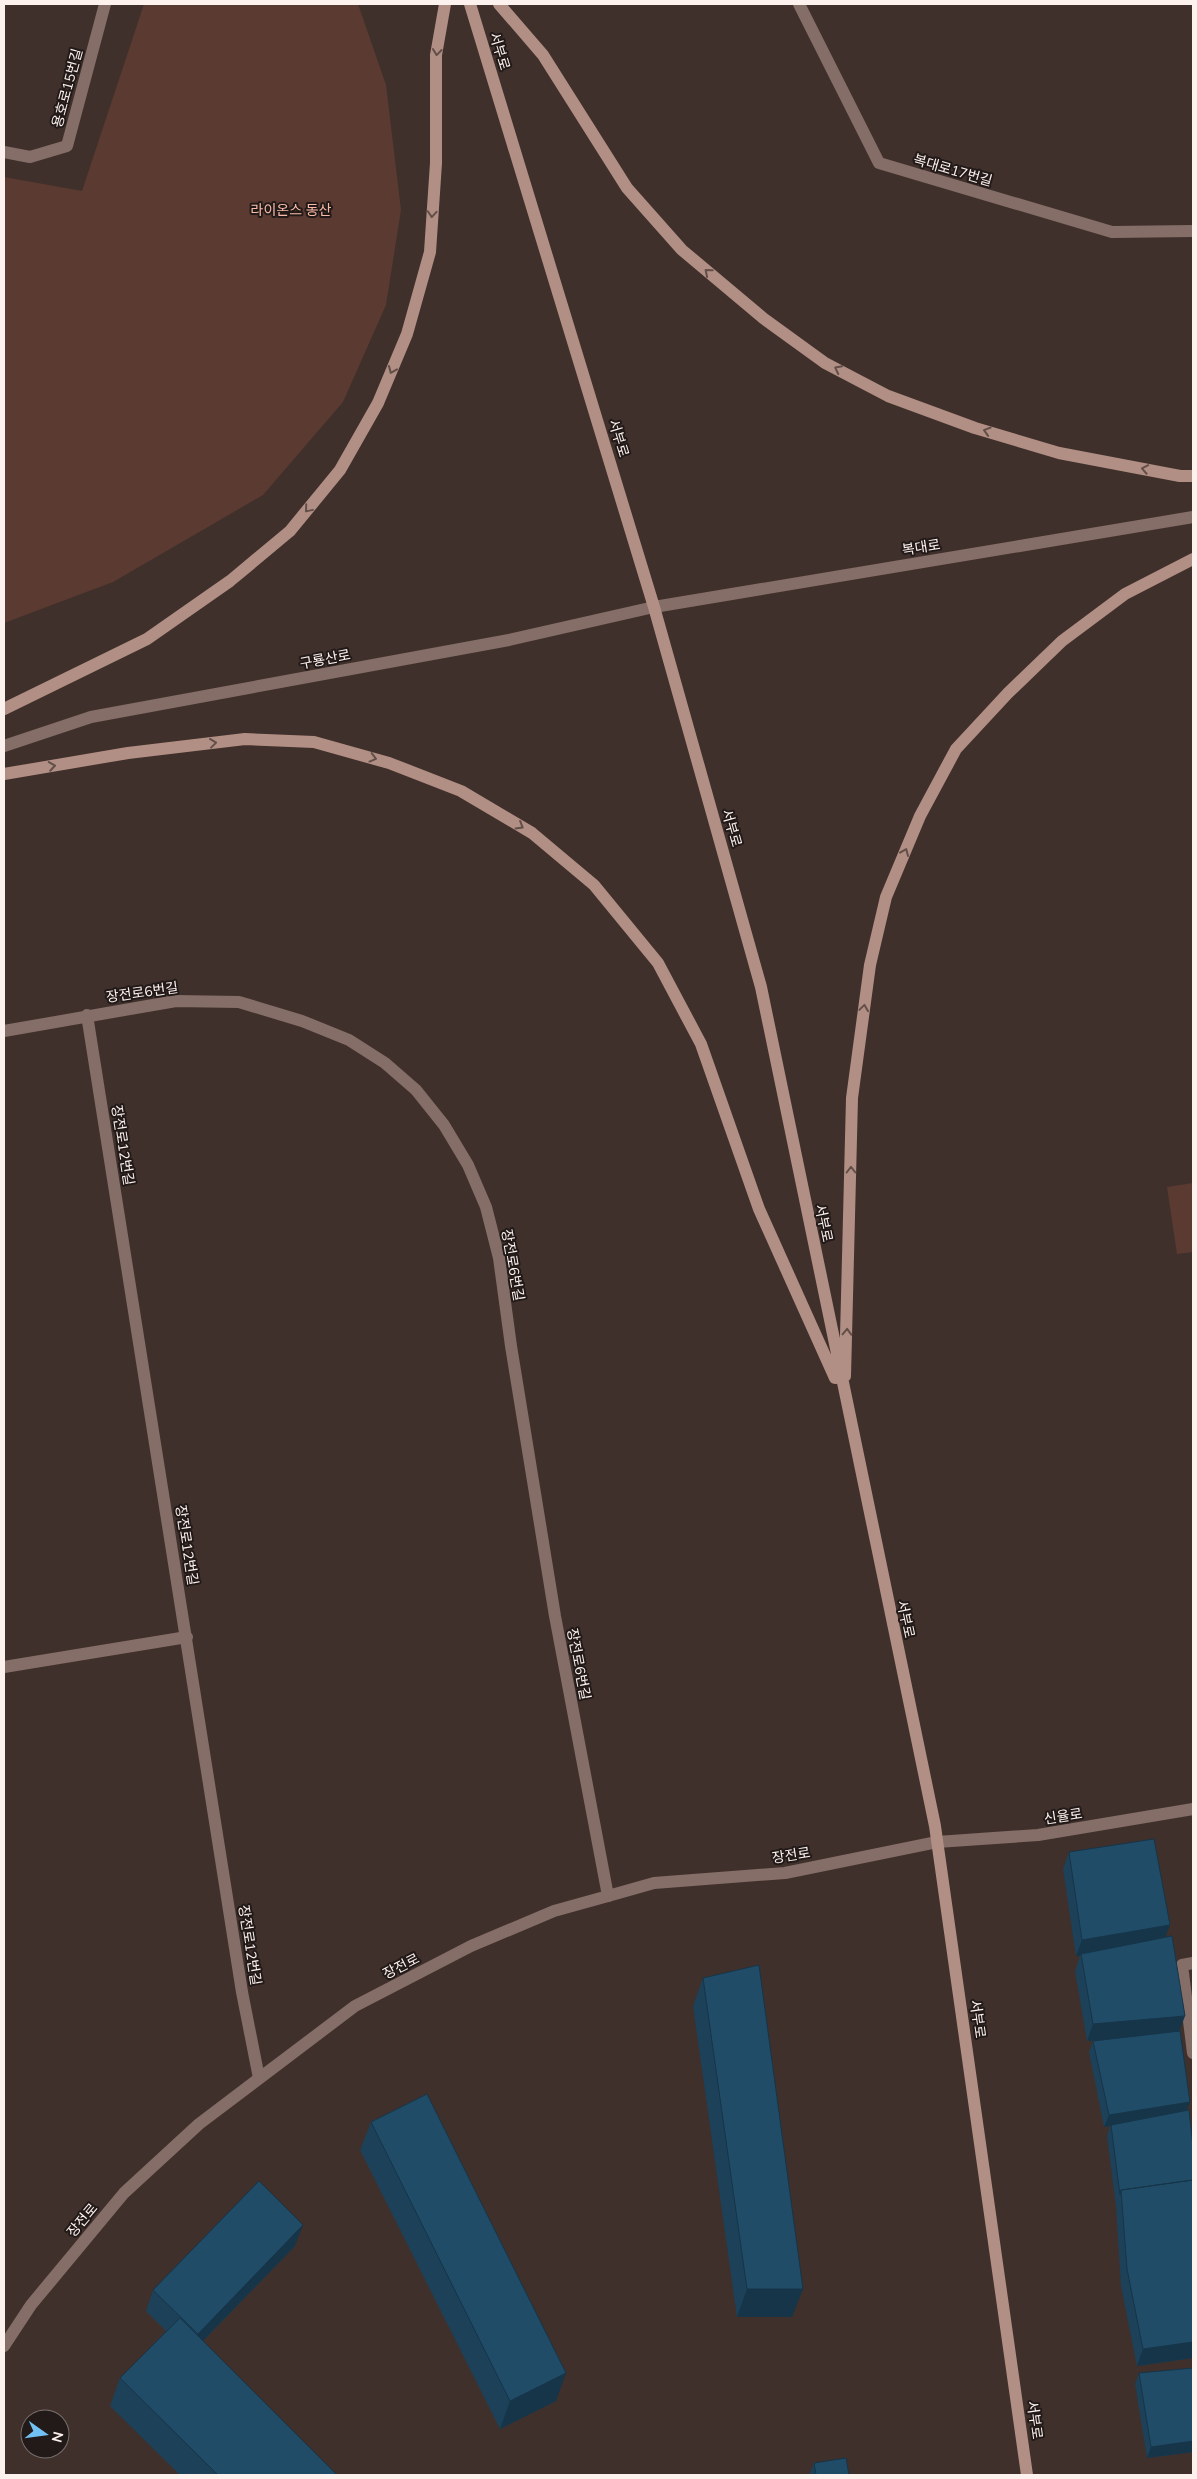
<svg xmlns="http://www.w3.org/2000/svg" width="1197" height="2479" font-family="'Nunito Sans','Noto Sans KR',sans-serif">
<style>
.green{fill:#5a3a31}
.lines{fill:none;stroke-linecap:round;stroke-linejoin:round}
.minor{stroke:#856e68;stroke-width:12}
.tertiary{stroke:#856e68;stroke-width:12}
.secondary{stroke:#b28f84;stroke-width:12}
.wall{fill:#1c4159}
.shaded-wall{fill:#163549}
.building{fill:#204c68;stroke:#163549}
.oneway{stroke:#624f49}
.labels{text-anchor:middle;stroke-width:4;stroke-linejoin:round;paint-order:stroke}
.street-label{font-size:14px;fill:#fdf2ee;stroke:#211a18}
.park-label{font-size:14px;fill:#f9bba7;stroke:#211a18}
</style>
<rect width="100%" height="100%" fill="#40302b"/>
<!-- green -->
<path class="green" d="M 144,4 L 358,4 L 386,85 L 401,210 L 386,305 L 343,402 L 263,495 L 113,582 L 4,623 L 4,177 L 82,191 Z
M 1193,1183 L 1193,1252 L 1177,1254 L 1167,1187 Z"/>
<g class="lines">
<!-- minor -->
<path class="minor" d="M 799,4 L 879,163 L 1112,232 L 1193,231
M 4,152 L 30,157 L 67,146 L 105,4
M 87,1015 L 242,1992 L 259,2078
M 4,1031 L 176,1001 L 239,1002 L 302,1021 L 349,1040 L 385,1063 L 416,1090 L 444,1125 L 468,1165 L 486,1207 L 499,1258 L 511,1346 L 555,1616 L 608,1896
M 4,1667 L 187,1637
M 937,1842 L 1038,1835 L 1193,1809
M 1193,1963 L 1182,1965 L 1193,2053"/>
<!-- tertiary -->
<path class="tertiary" d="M 4,746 L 91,717 L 509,640 L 654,607 L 1193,517
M 4,2346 L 31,2305 L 124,2193 L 199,2124 L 355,2006 L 471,1946 L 554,1911 L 608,1896 L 654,1883 L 785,1873 L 937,1842"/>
<!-- secondary -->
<path class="secondary" d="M 470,4 L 654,607 L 761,987 L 935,1826 L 1027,2475
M 499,4 L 543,55 L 627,188 L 682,250 L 763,318 L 825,363 L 888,396 L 975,428 L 1059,453 L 1180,476 L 1193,476
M 4,709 L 147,639 L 230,581 L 290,531 L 340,470 L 378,403 L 407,334 L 430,252 L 436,163 L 436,55 L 445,4
M 4,774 L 128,753 L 245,739 L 314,742 L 389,763 L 461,791 L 532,833 L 594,885 L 658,963 L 701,1044 L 759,1209 L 835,1378
M 845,1376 L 852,1098 L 870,965 L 886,897 L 920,816 L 956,749 L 1008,693 L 1062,641 L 1125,594 L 1193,559"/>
</g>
<!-- wall -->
<path class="wall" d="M 1069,1852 L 1170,1925 L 1165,1937 L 1180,2031 L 1187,2110 L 1193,2358 L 1137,2366 L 1121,2286 L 1116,2206 L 1107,2136 L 1110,2126 L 1104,2127 L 1089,2052 L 1093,2041 L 1116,2038 L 1087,2041 L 1075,1971 L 1080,1956 L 1076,1956 L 1063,1869 Z
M 703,1978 L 792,2317 L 737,2317 L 693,2006 Z
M 371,2122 L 556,2401 L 500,2429 L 360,2150 Z
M 295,2246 L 203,2341 L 337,2475 L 180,2475 L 110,2406 L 120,2378 L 166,2331 L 146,2311 L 153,2290 Z
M 1193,2368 L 1193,2452 L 1147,2458 L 1135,2384 L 1139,2373 Z
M 814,2463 L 849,2475 L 809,2475 Z"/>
<!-- shaded-wall -->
<path class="shaded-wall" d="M 1170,1925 L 1164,1941 L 1081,1954 L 1080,1956 L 1076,1956 L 1082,1940 Z
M 1185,2016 L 1179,2032 L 1087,2041 L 1093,2024 Z
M 1190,2102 L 1186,2113 L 1104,2127 L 1109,2115 Z
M 303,2225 L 295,2246 L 190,2354 L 198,2334 Z
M 747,2289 L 803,2289 L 792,2317 L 737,2317 Z
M 1193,2342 L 1193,2358 L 1137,2366 L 1143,2349 Z
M 566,2373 L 556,2401 L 500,2429 L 510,2401 Z
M 1193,2441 L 1193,2452 L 1147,2458 L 1151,2447 Z"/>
<!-- building -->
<path class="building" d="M 1154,1839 L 1170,1925 L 1082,1940 L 1069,1852 Z
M 1172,1936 L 1185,2016 L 1093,2024 L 1081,1954 Z
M 759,1965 L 803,2289 L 747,2289 L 703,1978 Z
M 1180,2031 L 1190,2102 L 1109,2115 L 1093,2041 Z
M 427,2094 L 566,2373 L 510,2401 L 371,2122 Z
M 1189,2110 L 1193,2146 L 1193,2180 L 1121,2190 L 1120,2195 L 1111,2125 Z
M 1193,2180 L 1193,2342 L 1143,2349 L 1127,2269 L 1121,2190 Z
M 259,2181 L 303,2225 L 198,2334 L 153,2290 Z
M 180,2318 L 337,2475 L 218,2475 L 120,2378 Z
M 1193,2368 L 1193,2441 L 1151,2447 L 1139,2373 Z
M 846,2458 L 849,2475 L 816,2475 L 814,2463 Z"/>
<!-- one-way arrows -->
<defs><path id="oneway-chevron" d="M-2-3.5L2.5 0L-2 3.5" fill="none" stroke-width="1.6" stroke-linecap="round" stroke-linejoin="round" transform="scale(1.25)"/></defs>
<g class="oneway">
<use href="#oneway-chevron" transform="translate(437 52) rotate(96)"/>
<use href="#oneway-chevron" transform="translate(432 214) rotate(94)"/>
<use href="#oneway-chevron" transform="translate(708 272) rotate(-140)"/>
<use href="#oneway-chevron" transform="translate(838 369) rotate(-153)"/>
<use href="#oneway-chevron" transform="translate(392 370) rotate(113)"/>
<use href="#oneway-chevron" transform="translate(987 431) rotate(-163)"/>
<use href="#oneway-chevron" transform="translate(1145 469) rotate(-169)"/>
<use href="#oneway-chevron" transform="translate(308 509) rotate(130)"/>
<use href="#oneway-chevron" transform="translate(213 743) rotate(-7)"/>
<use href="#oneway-chevron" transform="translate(373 758) rotate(15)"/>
<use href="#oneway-chevron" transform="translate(52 766) rotate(-9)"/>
<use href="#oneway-chevron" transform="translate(520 826) rotate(31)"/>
<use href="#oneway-chevron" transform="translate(905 852) rotate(-67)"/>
<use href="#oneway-chevron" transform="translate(864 1008) rotate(-82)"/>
<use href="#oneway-chevron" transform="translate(851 1170) rotate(-90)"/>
<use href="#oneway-chevron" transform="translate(847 1332) rotate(-88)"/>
</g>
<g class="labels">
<!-- street labels -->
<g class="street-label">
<text transform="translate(500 51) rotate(73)" y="5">서부로</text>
<text transform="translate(67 88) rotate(-75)" y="5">용호로15번길</text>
<text transform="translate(953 170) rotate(16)" y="5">복대로17번길</text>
<text transform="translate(619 438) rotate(73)" y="5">서부로</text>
<text transform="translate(921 547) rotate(-9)" y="5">복대로</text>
<text transform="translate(325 659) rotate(-11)" y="5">구룡산로</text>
<text transform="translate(732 828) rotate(74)" y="5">서부로</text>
<text transform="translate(142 992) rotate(-8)" y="5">장전로6번길</text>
<text transform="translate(123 1145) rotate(81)" y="5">장전로12번길</text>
<text transform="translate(824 1223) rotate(78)" y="5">서부로</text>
<text transform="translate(513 1265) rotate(80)" y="5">장전로6번길</text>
<text transform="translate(187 1545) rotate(81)" y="5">장전로12번길</text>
<text transform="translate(906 1619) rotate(78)" y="5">서부로</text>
<text transform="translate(579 1664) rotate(79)" y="5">장전로6번길</text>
<text transform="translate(1063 1816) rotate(-9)" y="5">신율로</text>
<text transform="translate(791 1855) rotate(-9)" y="5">장전로</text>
<text transform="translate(250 1945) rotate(81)" y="5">장전로12번길</text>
<text transform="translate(401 1966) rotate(-27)" y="5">장전로</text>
<text transform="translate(978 2019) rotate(82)" y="5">서부로</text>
<text transform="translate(82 2220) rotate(-50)" y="5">장전로</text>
<text transform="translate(1035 2420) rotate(82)" y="5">서부로</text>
</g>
<!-- park labels -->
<g class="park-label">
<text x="291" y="215">라이온스 동산</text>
</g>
</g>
<!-- border -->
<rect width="1197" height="2479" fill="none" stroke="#fdf2ee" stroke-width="10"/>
<!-- north arrow -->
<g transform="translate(45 2434) rotate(104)"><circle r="24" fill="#211a18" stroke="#79706e"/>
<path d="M0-4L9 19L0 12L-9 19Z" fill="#72c1f5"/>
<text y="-8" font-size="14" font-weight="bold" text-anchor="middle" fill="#fdf2ee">N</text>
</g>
</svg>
